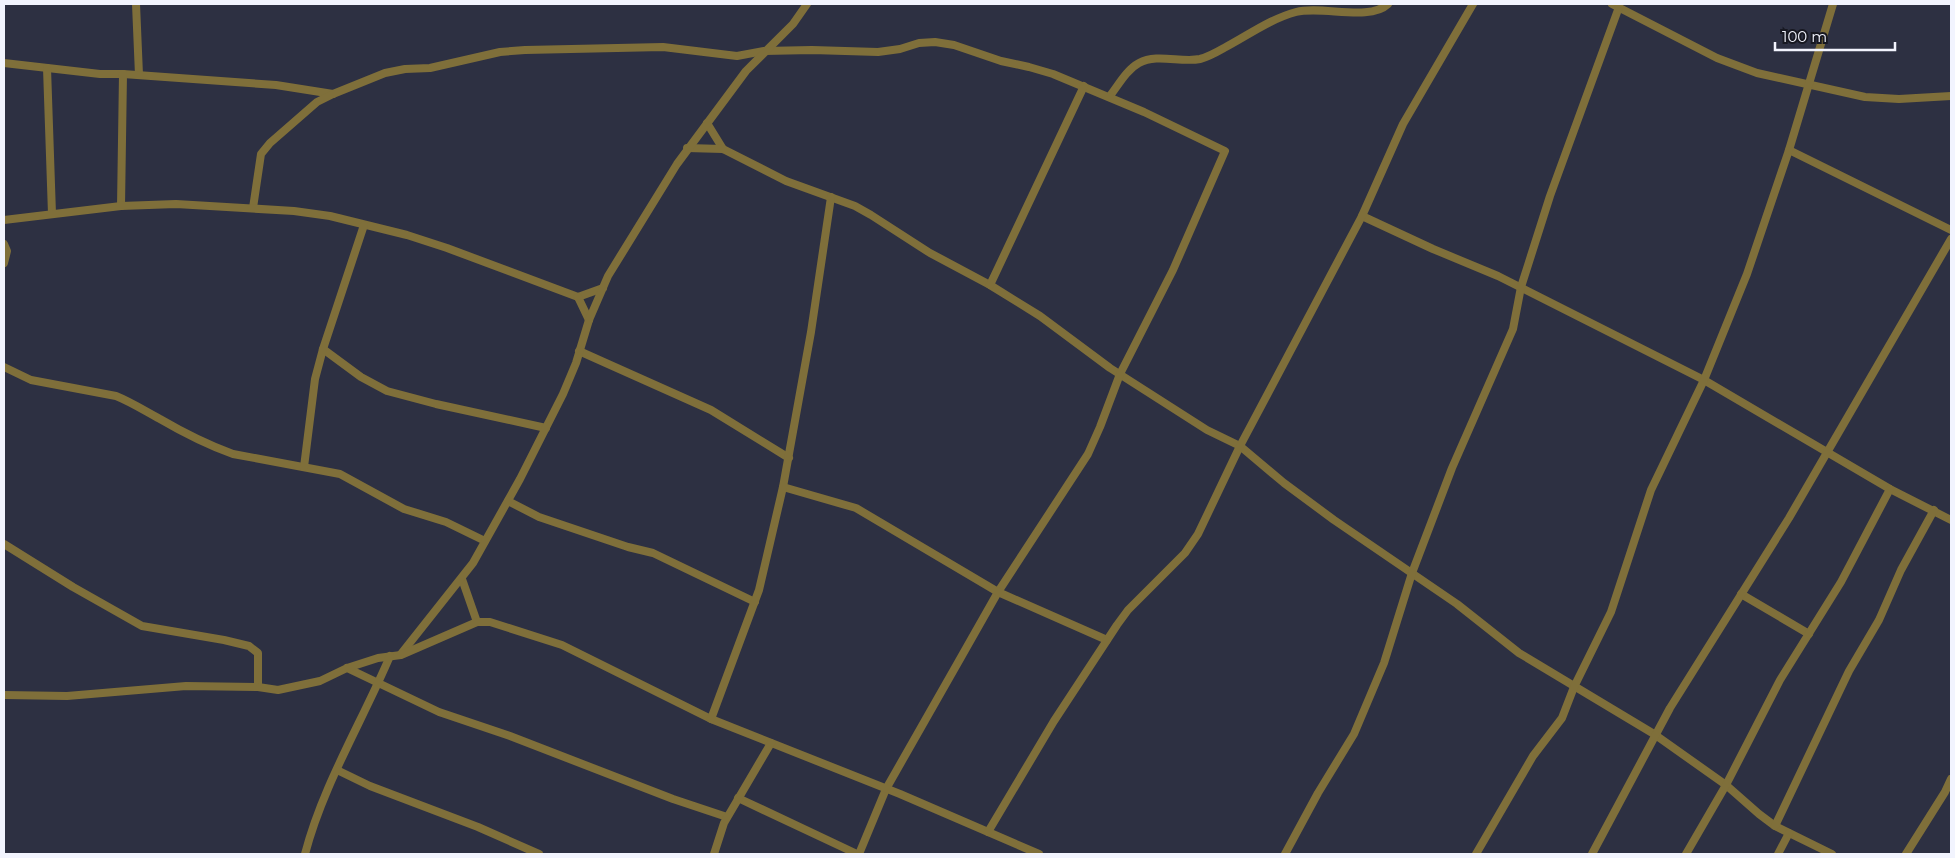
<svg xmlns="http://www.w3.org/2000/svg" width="1955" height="858" viewBox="0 0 1955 858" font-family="Montserrat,sans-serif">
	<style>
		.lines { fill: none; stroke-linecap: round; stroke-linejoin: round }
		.minor { stroke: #7f6f3a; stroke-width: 8 }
	</style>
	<rect width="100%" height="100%" fill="#2d3042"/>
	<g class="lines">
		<g class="minor">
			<path d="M136,4L139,75"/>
			<path d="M1612,4L1717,58L1757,73L1865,97L1899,99L1951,96"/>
			<path d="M4,63L100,74H123L276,85L333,94"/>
			<path d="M47,68L52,214"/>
			<path d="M1109,97C1118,86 1126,70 1139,63C1157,53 1181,63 1200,59C1208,57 1217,52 1224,48C1247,36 1270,19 1296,12C1322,5 1369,22 1388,4"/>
			<path d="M707,123L723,149"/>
			<path d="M687,148L723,149L786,181L855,206L871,215L930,253L990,285L1040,316L1110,368L1207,430L1240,446L1284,483L1334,520L1457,604L1519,653L1654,734L1726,785L1759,814L1775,826L1832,854"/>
			<path d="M1789,150L1951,230"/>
			<path d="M121,206L123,74"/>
			<path d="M253,208L261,154L270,143L317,102L333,94L385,73L405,69L430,68L500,52L525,50L663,47L737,56L764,51L812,50L878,52L900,49L919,43L935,42L954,45L1001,61L1029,67L1053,74L1144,112L1225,151L1173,270L1120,374L1100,427L1088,454L998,592L960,659L886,789L859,854"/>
			<path d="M1362,216L1433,249L1498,276L1704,380L1890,489L1951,520"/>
			<path d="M4,220L121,206L176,204L294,211L330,216L407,235L447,248L578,297L603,288"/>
			<path d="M4,244L7,251L4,263"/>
			<path d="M990,285L1084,86"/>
			<path d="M578,297L589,320"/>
			<path d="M323,349L361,377L387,391L436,404L546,428"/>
			<path d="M579,351L711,410L789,458"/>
			<path d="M4,367L31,380L116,396C131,402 145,411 160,419C184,433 208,445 233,454L340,474L404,509L446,522L485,541"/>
			<path d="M304,467L315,379L323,349L364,225"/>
			<path d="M783,487L856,508L998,592L1107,640"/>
			<path d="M508,501L539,517L628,547L653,553L755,602"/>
			<path d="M4,544L73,587L142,626L224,640L249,646L258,653V687"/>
			<path d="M462,579L477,622"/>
			<path d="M1741,594L1809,634"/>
			<path d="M401,654L473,563L520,479L563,394L576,363L589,320L608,276L677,164L746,71L793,24L807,4"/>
			<path d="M347,668L439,712L510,736L673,799L727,817"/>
			<path d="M4,695L67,696L186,686L258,687L278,690L320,681L347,668L378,658L401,655L477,622H490L562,645L711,719L900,794L1039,854"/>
			<path d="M711,719L759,590L783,487L811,332L831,197"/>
			<path d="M337,770L370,786L478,827L539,854"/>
			<path d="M738,798L857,854"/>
			<path d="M1775,826L1849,671L1879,620L1901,570L1934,510"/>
			<path d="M988,832L1054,721L1117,625L1128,610L1185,553L1198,534L1240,446L1362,216L1403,124L1473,4"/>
			<path d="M305,854C323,785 362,722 390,656"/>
			<path d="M714,854L724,823L771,743"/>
			<path d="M1285,854L1318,793L1354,734L1384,663L1412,573L1452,468L1513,329L1521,287L1550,196L1619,7"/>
			<path d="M1476,854L1533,756L1562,718L1574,687L1611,612L1651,490L1704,380L1747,274L1789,150L1833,4"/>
			<path d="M1592,854L1670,708L1789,518L1951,239"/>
			<path d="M1686,854L1726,785L1780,680L1841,582L1890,489"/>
			<path d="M1778,854L1789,833"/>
			<path d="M1906,854L1945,792L1951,779"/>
		</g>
	</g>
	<rect width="1955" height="858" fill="none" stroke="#f2f4fe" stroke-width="10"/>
	<path d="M1775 42v8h120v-8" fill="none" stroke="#f2f4fe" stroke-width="2.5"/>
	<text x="1782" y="42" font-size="15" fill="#f2f4fe" stroke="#171821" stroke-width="4" paint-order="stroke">100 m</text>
</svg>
